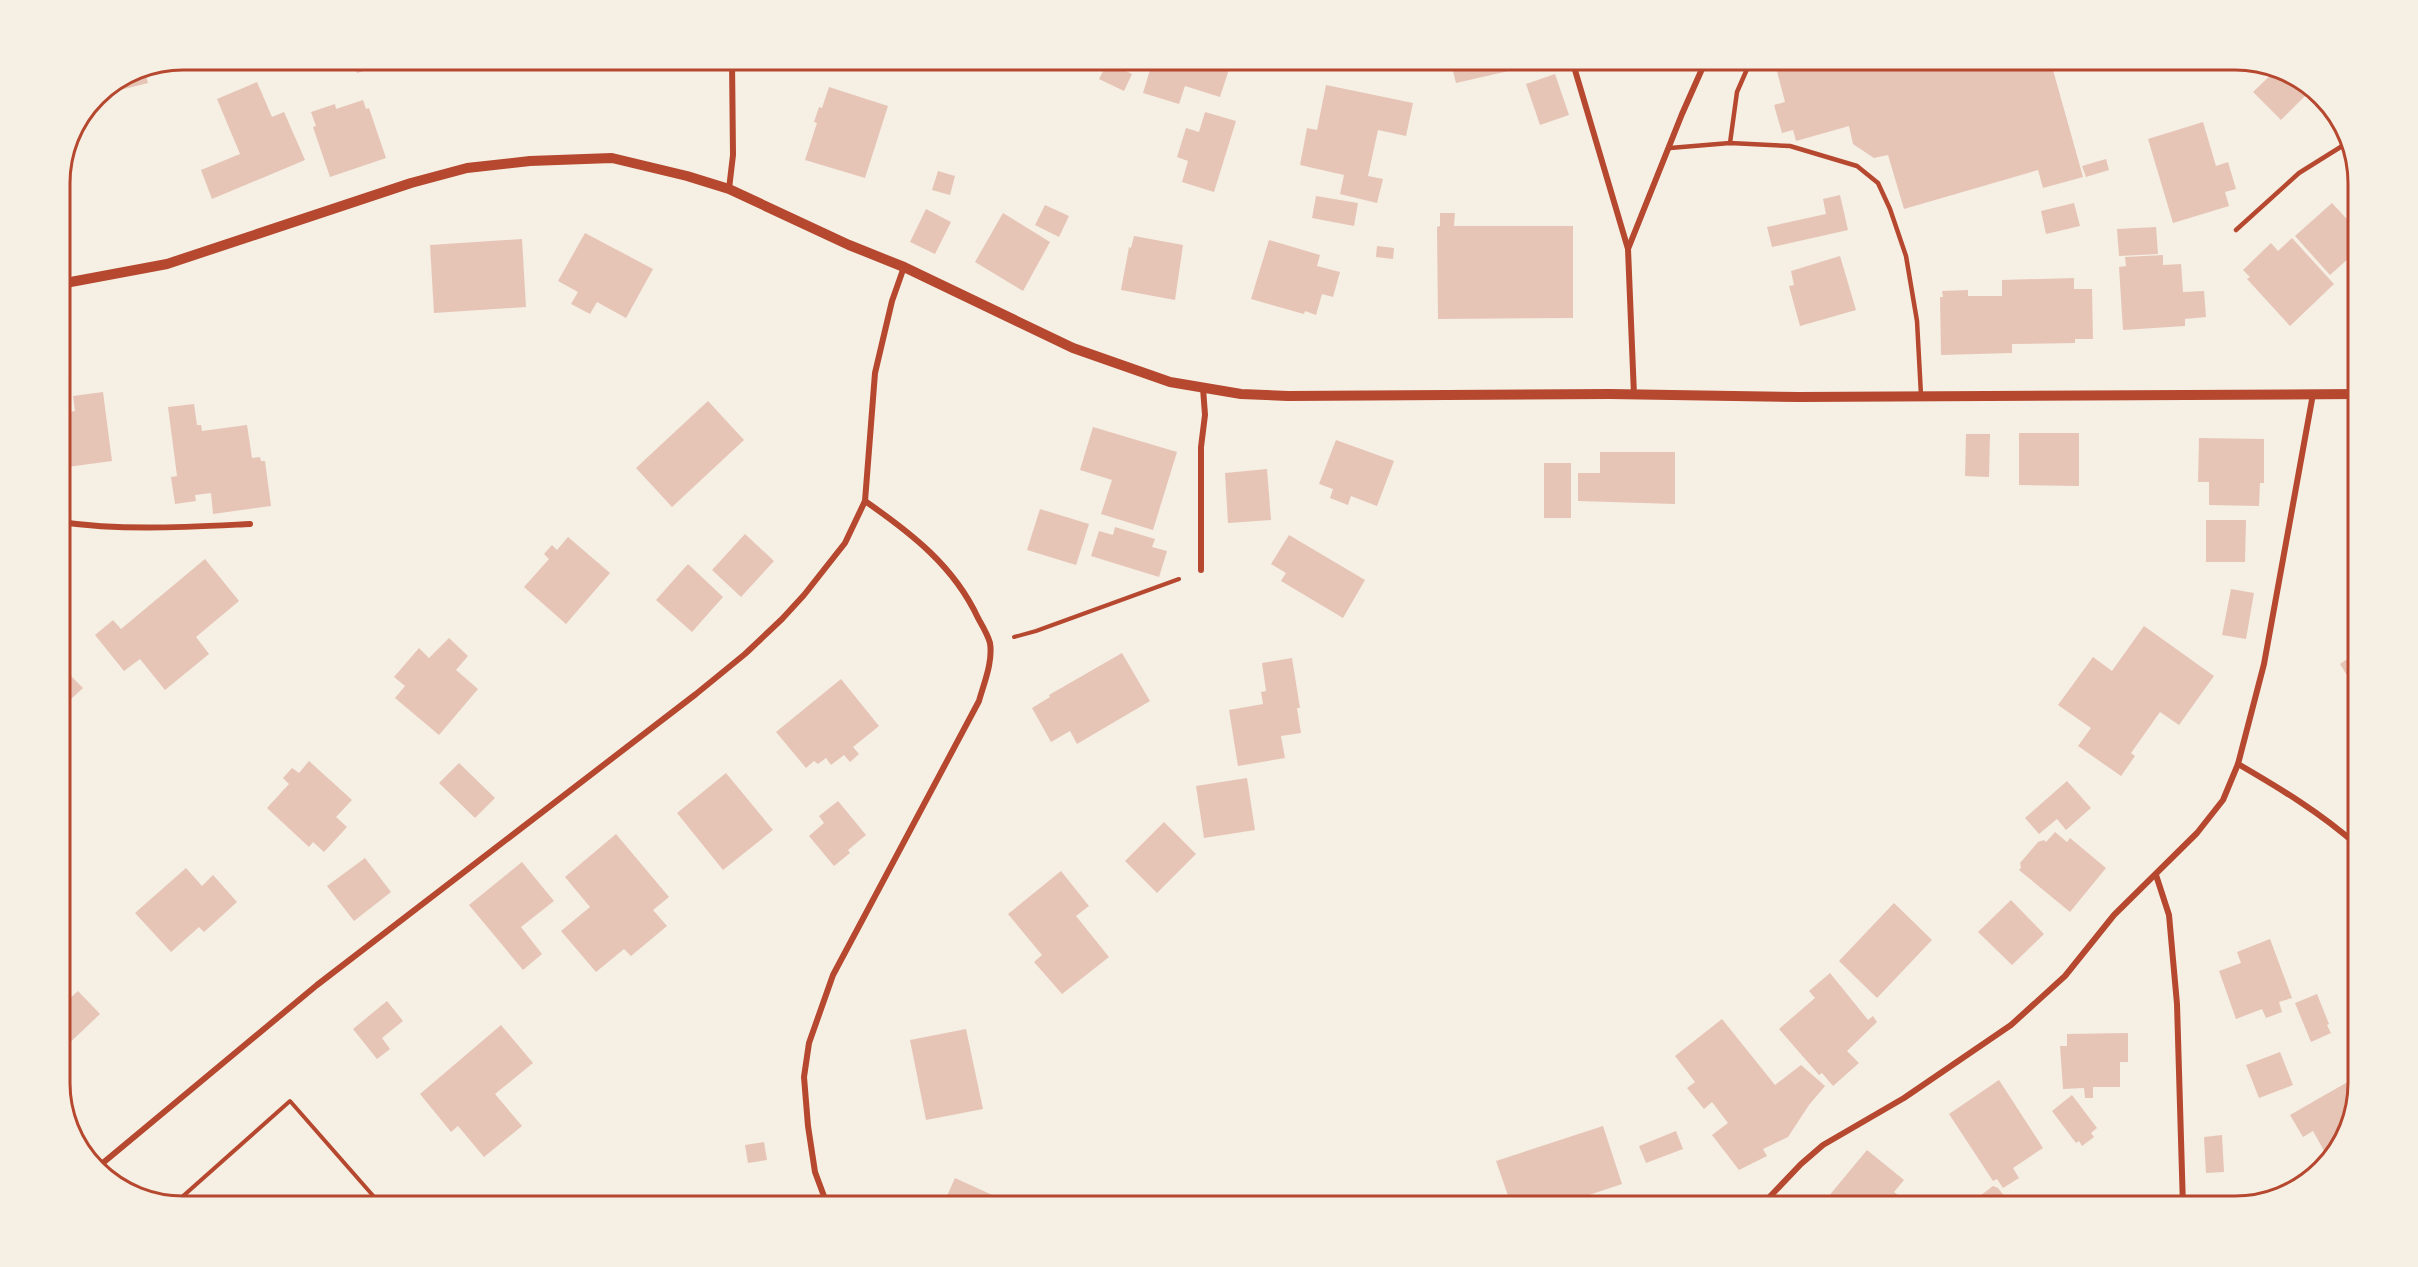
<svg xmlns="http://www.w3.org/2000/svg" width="2418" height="1267" viewBox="0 0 2418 1267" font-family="'Fira Sans Condensed',sans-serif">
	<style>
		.building { fill: #e6c5b7 }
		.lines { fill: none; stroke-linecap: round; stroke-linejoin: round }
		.path { stroke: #b5482f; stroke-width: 4 }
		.service { stroke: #b5482f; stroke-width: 4.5 }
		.minor { stroke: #b5482f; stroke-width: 6 }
		.tertiary { stroke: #b5482f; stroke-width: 10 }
		.rim { fill: none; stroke: #b5482f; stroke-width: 3 }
	</style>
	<rect width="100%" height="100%" fill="#f6efe4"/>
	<g class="building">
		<path d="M353,60H399V61L357,73Z"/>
		<path d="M601,60H638V61L602,68Z"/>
		<path d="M1153,60H1232L1220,97L1185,86L1179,104L1143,93Z"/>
		<path d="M1450,60H1511L1513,70L1456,83Z"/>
		<path d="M1774,60H2088L2053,70L2083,177L2043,188L2038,170L1904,209L1888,155L1874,158L1853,144L1849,126L1796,141L1793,130L1782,133L1774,105L1785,102Z"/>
		<path d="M1108,62L1132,74L1124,91L1099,79Z"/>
		<path d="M144,68L148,83L96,96L136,69Z"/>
		<path d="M2276,70L2290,73L2310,91L2281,120L2253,92Z"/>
		<path d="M1555,74L1569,115L1540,125L1526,84Z"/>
		<path d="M257,82L272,117L284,112L305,160L212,199L201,170L240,154L217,99Z"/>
		<path d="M1326,85L1413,103L1406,136L1378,130L1368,176L1383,179L1377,203L1340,194L1344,175L1300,165L1307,128L1317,130Z"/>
		<path d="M829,87L888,106L865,178L805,160L817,123L814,122L819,107L822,108Z"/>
		<path d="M363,100L366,109L369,108L386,158L330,177L313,127L316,126L311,112L335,104L336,109Z"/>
		<path d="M1205,112L1236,121L1214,192L1182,182L1188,161L1177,157L1186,128L1199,132Z"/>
		<path d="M2203,122L2216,166L2228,162L2236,189L2225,192L2229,206L2173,223L2148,139Z"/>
		<path d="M2106,159L2109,170L2086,177L2082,166Z"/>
		<path d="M938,171L955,176L950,195L932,190Z"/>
		<path d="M1840,195L1848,230L1772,247L1767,227L1826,214L1823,199Z"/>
		<path d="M1316,196L1358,203L1354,226L1312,218Z"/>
		<path d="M2074,203L2080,226L2046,234L2041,211Z"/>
		<path d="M2332,203L2358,231V250L2330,275L2295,236Z"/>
		<path d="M1045,205L1069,216L1059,237L1035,225Z"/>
		<path d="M926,209L951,222L935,254L910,242Z"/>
		<path d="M1003,213L1050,242L1023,291L975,262Z"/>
		<path d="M1440,213H1455L1454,226H1573V318L1438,319L1437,227L1440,226Z"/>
		<path d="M2156,227L2158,254L2119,256L2117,229Z"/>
		<path d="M585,233L653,269L626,318L597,302L590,314L571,304L578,292L558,281Z"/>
		<path d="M1134,236L1183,245L1175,300L1121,290L1129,247L1131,248Z"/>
		<path d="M2292,238L2334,284L2290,326L2247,279L2250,277L2243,270L2271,243L2278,251Z"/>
		<path d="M522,239L526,307L434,313L430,245Z"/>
		<path d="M1269,240L1320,255L1317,266L1340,272L1333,297L1322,294L1316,315L1305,311L1304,314L1251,299Z"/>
		<path d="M1377,246L1394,248L1393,259L1376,257Z"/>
		<path d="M2163,255V265L2181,264L2183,292L2204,291L2206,317L2185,319V326L2123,330L2119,267L2126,266L2125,257Z"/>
		<path d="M1840,256L1856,310L1800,326L1789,286L1794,285L1791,271Z"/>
		<path d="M2074,278V289H2092L2093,339H2075V343L2012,344V353L1941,355L1940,297H1943L1942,291L1968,290V296H2002V280Z"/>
		<path d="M103,392L112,461L60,468V413L75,411L73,396Z"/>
		<path d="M708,401L744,440L672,507L636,468Z"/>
		<path d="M194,404L197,425H201L202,431L247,425L252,458L260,457L261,461H265L271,506L213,514L211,493L195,495L196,501L175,504L171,477L177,476L168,407Z"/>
		<path d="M1093,427L1177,452L1153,530L1101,514L1112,480L1080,470Z"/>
		<path d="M2019,433H2079V486L2019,485Z"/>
		<path d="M1966,434H1990L1989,477L1965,476Z"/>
		<path d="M2199,438L2264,439V483H2260L2259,506L2209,505V482H2198Z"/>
		<path d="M1336,440L1394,461L1377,506L1351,496L1348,505L1330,498L1333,489L1319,484Z"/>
		<path d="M1600,452H1675V504L1578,501V473H1600Z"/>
		<rect x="1544" y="463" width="27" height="55"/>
		<path d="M1267,469L1271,520L1228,523L1225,473Z"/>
		<path d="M1040,509L1089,524L1076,565L1027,550Z"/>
		<path d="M2206,520H2246L2245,562H2206Z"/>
		<path d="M1115,527L1155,539L1152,547L1167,551L1159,577L1091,556L1099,531L1113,535Z"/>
		<path d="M745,534L774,561L741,597L712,570Z"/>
		<path d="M1289,535L1365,580L1343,618L1281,581L1286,573L1271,564Z"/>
		<path d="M568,537L610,573L566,624L524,587L549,559L544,554L552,545L557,550Z"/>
		<path d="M2353,539H2358V573L2350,572Z"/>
		<path d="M205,559L239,601L196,637L209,654L165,690L140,659L124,671L95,635L113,620L121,629Z"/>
		<path d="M688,564L723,597L692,632L656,600Z"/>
		<path d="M2231,589L2254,593L2246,639L2222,635Z"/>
		<path d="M2144,626L2214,676L2179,725L2160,712L2131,753L2135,756L2121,776L2078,746L2091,728L2058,705L2093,657L2112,671Z"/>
		<path d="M449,638L468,656L456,670L478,689L439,735L395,698L405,686L394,677L419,648L429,658Z"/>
		<path d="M1122,653L1150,701L1077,744L1070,731L1051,742L1032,708L1050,697L1049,695Z"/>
		<path d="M2353,655L2358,662V678L2351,682L2340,664Z"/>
		<path d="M1292,658L1300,708H1297L1301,733L1281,736L1285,758L1238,766L1229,710L1263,704L1261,692L1266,691L1262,663Z"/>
		<path d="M60,665L83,688L60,709Z"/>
		<path d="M841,679L879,726L853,747L859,754L850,762L844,755L831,765L826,758L818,764L814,761L806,768L776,732Z"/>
		<path d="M309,761L352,800L336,817L347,827L324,852L313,842L309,847L267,808L289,784L283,778L292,768L299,773Z"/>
		<path d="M459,763L495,798L475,818L439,783Z"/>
		<path d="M726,773L773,830L723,870L677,813Z"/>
		<path d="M1247,778L1255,830L1204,838L1196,786Z"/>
		<path d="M2067,781L2091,808L2066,830L2057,819L2039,834L2025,818Z"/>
		<path d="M838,801L866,835L848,850L850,853L834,866L809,836L824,823L819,816Z"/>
		<path d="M1164,822L1196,854L1157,893L1125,861Z"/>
		<path d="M2055,832L2067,842L2070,838L2106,868L2070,912L2019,870L2021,868L2020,863L2038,842L2044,840L2046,842Z"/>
		<path d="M616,834L669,897L653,910L667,926L631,956L624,949L596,972L561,931L590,907L565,877Z"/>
		<path d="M365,858L391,892L354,921L327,886Z"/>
		<path d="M522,862L554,901L521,927L542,954L523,970L469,905Z"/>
		<path d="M186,868L202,886L213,875L237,902L204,932L199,927L171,952L135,913Z"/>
		<path d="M1061,871L1089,906L1076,916L1109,957L1062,994L1034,962L1042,955L1008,914Z"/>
		<path d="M2011,900L2044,934L2012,965L1978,932Z"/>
		<path d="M1894,903L1932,940L1877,998L1839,961Z"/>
		<path d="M2270,939L2292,998L2279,1002L2282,1012L2266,1018L2262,1009L2236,1019L2219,971L2241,963L2237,952Z"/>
		<path d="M1830,973L1868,1020L1873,1016L1877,1022L1847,1051L1859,1063L1833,1086L1822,1073L1819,1075L1779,1029L1815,998L1809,991Z"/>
		<path d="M78,991L100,1014L60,1052V996L66,1002Z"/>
		<path d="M2317,994L2329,1024L2327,1025L2331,1033L2311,1042L2295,1003Z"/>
		<path d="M387,1001L403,1021L382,1038L390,1049L377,1059L353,1029Z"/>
		<path d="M1722,1019L1775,1085L1801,1065L1825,1086L1809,1105L1788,1137L1763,1149L1767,1156L1739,1170L1712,1135L1728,1123L1712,1102L1704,1109L1687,1088L1695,1082L1675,1056Z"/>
		<path d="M501,1025L533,1063L495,1094L522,1126L484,1157L458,1126L451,1132L420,1094Z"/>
		<path d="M966,1029L983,1109L926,1120L910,1040Z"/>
		<path d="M2128,1033V1062H2120V1087H2093V1098H2085L2084,1088L2063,1089L2060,1046H2067V1034Z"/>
		<path d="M2280,1052L2293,1085L2259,1098L2246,1065Z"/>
		<path d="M1999,1080L2043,1148L2013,1168L2019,1178L2003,1188L1997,1179L1993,1181L1949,1114Z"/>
		<path d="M2351,1080L2357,1090L2345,1139L2328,1158L2313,1131L2303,1137L2290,1115Z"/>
		<path d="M2072,1095L2097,1128L2091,1133L2094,1137L2082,1146L2079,1141L2076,1143L2052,1111Z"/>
		<path d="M1603,1126L1622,1184L1553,1207H1512L1496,1161Z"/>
		<path d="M1676,1131L1683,1149L1646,1163L1639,1146Z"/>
		<path d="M2222,1135L2224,1172L2206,1173L2204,1137Z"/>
		<path d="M764,1142L767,1160L748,1163L745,1145Z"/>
		<path d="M1867,1150L1904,1180L1894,1192L1905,1201L1901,1207H1827L1832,1201L1828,1197Z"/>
		<path d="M955,1178L1001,1199L998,1207H942Z"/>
		<path d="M1993,1186L1998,1188L2013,1207H1975L1972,1202Z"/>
		<path d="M2040,1196L2051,1207H2028Z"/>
	</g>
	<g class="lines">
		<g class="path">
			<path d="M1014,637L1036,631L1179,579"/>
			<path d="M173,1205L290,1101L383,1207"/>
		</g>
		<g class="service">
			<path d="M2147,60V66"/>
			<path d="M1730,143L1737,92L1751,60"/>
			<path d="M1670,148L1730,143L1790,146L1857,166L1878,183L1890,209L1906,256L1917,321L1921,395"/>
			<path d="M2236,230L2299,173L2347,143"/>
		</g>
		<g class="minor">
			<path d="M1572,60L1628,249"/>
			<path d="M729,189L733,155L732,60"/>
			<path d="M1634,395L1628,249L1682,114L1706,60"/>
			<path d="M60,522C123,531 187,527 250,524"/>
			<path d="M1201,570V447L1205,415L1203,388"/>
			<path d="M2238,764C2281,789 2321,813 2358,846"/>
			<path d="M2156,875L2169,915L2177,1004L2183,1207"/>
			<path d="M98,1167L317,985L696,694L745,654L782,619L804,595L845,543L865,501L875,373L892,301L904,267"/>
			<path d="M828,1207L815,1172L808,1126L804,1077L809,1043L833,975L979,701C984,683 993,662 990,643C988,635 982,625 978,618C954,566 911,533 865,501"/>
			<path d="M1760,1207L1801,1164L1823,1145L1904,1098L2011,1025L2065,976L2114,915L2197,833L2223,800L2238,764L2264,664L2313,394"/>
		</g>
		<path class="tertiary" d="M60,284L167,264L411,183L467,168L530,161L612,158L687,176L729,189L849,245L904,267L1073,348L1170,382L1241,394L1288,396L1610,394L1799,397L2358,394"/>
	</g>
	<path d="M0 0H2418V1267H0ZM183 70H2235A113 113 0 0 1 2348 183V1083A113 113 0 0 1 2235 1196H183A113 113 0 0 1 70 1083V183A113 113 0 0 1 183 70Z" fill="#f6efe4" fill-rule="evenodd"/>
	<path class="rim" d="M183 70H2235A113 113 0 0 1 2348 183V1083A113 113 0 0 1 2235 1196H183A113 113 0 0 1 70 1083V183A113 113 0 0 1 183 70Z"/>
</svg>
